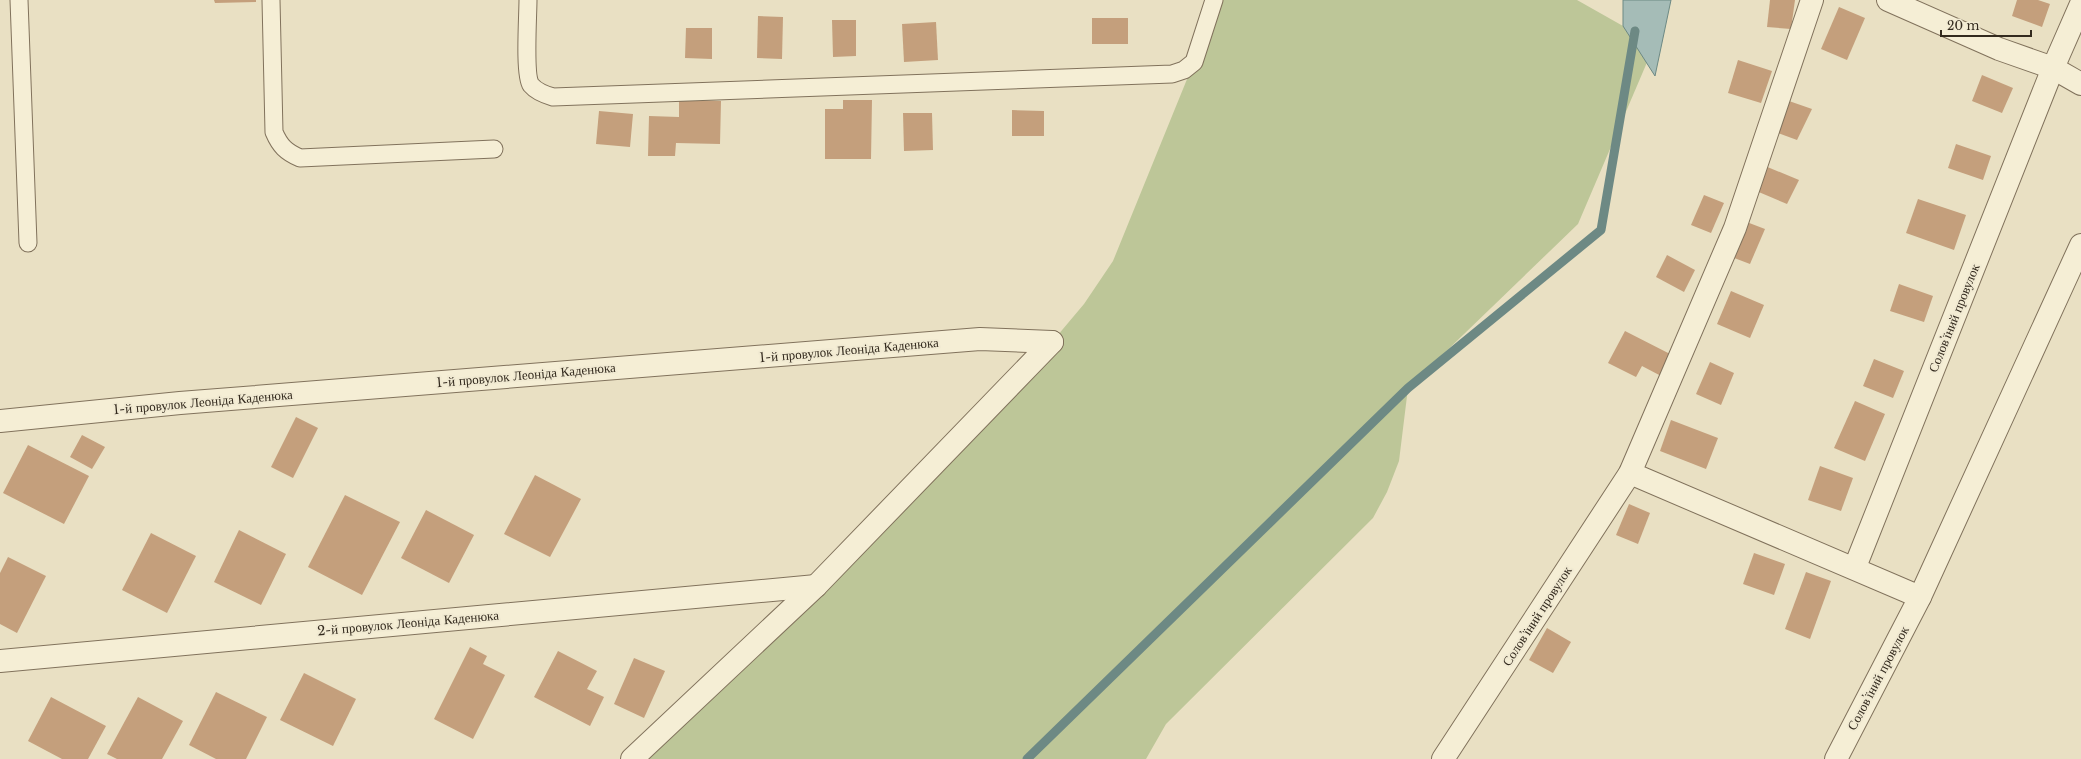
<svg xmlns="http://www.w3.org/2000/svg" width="2081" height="759" viewBox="0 0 2081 759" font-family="'Libre Baskerville',serif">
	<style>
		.green { fill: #bdc698 }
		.water { fill: #a5bcb7; stroke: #6d8984 }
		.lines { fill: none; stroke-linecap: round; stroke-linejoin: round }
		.stream { stroke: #6d8984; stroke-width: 9 }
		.building { fill: #c49f7c }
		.lane-casing { stroke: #81725c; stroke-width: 19 }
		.street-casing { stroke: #81725c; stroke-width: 24 }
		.lane { stroke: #f5eed5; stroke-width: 17 }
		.street { stroke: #f5eed5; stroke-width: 22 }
		.labels { text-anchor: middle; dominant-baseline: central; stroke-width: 4; stroke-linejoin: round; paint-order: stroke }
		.street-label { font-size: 13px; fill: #332a1e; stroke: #f1ead2 }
	</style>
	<rect width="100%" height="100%" fill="#e9e0c3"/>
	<path class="green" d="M1214,0H1577L1623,26L1651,53L1578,224L1408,388L1399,461L1387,492L1373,518L1166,724L1146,759H631L1052,342L1084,304L1113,261L1194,62Z"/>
	<path class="water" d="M1623,0H1671L1655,76L1623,26Z"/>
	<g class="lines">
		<path class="stream" d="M1027,759L1408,388L1601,230L1635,31"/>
	</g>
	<g class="building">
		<path d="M214,0H256V2L215,3Z"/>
		<path d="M1770,0H1795L1791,29L1767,27Z"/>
		<path d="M2017,0H2038L2050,4L2042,27L2012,16Z"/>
		<path d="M1839,7L1865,18L1847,60L1821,49Z"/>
		<path d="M758,16L783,17L782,59L757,58Z"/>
		<rect x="1092" y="18" width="36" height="26"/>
		<path d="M832,20H856V56L833,57Z"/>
		<path d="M936,22L938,60L904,62L902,24Z"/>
		<path d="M686,28H712V59L685,58Z"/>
		<path d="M1738,60L1772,71L1761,103L1728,93Z"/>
		<path d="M1982,75L2013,88L2002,113L1972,101Z"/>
		<path d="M679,100L721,101L720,144L676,143L675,156H648L649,116L679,117Z"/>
		<path d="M843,100H872L871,159H825V109H843Z"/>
		<path d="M1789,101L1812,109L1797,140L1775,132Z"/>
		<path d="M1012,110L1044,111V136H1012Z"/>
		<path d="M599,111L633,114L630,147L596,144Z"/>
		<path d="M903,113H932L933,150L904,151Z"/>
		<path d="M1956,144L1991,156L1983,180L1948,168Z"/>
		<path d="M1765,166L1799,180L1787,204L1754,190Z"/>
		<path d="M1704,195L1724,203L1711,233L1691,225Z"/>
		<path d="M1918,199L1966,215L1954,250L1906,233Z"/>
		<path d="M1744,221L1765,229L1750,264L1729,256Z"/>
		<path d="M1667,255L1695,270L1684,292L1656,277Z"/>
		<path d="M1899,284L1933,296L1924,322L1890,311Z"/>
		<path d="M1731,291L1764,305L1750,338L1717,324Z"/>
		<path d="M1625,331L1674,356L1663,377L1642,366L1636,377L1608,363Z"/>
		<path d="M1874,359L1904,371L1893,398L1863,386Z"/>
		<path d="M1710,362L1734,373L1721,405L1696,394Z"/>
		<path d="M1855,401L1885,414L1865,461L1834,448Z"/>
		<path d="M296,417L318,428L293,478L271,467Z"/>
		<path d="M1671,420L1718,438L1706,469L1660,451Z"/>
		<path d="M82,435L105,447L92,469L70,457Z"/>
		<path d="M28,445L89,476L64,524L3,493Z"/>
		<path d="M1820,466L1853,478L1841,511L1808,500Z"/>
		<path d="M535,475L581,499L550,557L504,534Z"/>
		<path d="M345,495L400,522L362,595L308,567Z"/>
		<path d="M1629,504L1650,513L1638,544L1616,535Z"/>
		<path d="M426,510L474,535L449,583L401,558Z"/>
		<path d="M239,530L286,554L261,605L214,582Z"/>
		<path d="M151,533L196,556L167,613L122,590Z"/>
		<path d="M1754,553L1785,564L1774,595L1743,584Z"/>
		<path d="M8,557L46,576L17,633L0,624V573Z"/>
		<path d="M1806,572L1831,581L1810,639L1785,629Z"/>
		<path d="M1547,628L1571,642L1553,673L1529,660Z"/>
		<path d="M470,647L487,656L483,664L505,675L473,739L434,719Z"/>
		<path d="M558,651L597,671L587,689L604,697L590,726L534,697Z"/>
		<path d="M634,658L665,671L644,718L614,704Z"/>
		<path d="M304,673L356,699L333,746L280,720Z"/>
		<path d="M216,692L267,717L246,759H216L189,745Z"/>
		<path d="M51,697L106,726L88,759H62L28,741Z"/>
		<path d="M138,697L183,721L162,759H117L107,754Z"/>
	</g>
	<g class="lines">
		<g class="lane-casing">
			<g id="lane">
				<path d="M19,0L28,243"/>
				<path d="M271,0L274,132C280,146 286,152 300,158L494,149"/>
				<path d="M528,0C528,15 524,75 531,85C536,91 546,95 553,97L1172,74L1184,70L1194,62L1214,0"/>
			</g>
		</g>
		<g class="street-casing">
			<g id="street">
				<path d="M1888,0L1999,49L2053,68L2081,84"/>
				<path d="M0,421L180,403L980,339L1052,342"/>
				<path d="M1630,473L1920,597"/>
				<path d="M1855,567L2053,68L2081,4"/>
				<path d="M0,661L816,586"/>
				<path d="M632,759L816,586L1052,342"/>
				<path d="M1443,759L1630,473L1735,228L1812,0"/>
				<path d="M1836,759L1920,597L2081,245"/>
			</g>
		</g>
		<use href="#lane" class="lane"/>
		<use href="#street" class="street"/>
	</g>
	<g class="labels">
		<g class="street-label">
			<text transform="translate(1954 318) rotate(-68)">Соловʼїний провулок</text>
			<text transform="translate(849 350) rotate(-5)">1-й провулок Леоніда Каденюка</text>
			<text transform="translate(526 375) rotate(-5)">1-й провулок Леоніда Каденюка</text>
			<text transform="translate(203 402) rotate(-5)">1-й провулок Леоніда Каденюка</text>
			<text transform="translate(1537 616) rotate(-57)">Соловʼїний провулок</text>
			<text transform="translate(408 623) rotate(-5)">2-й провулок Леоніда Каденюка</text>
			<text transform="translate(1878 678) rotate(-62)">Соловʼїний провулок</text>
		</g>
	</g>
	<path d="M1941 30v6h90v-6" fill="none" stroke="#332a1e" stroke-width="2"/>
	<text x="1947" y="30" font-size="12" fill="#332a1e" stroke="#f1ead2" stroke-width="3" paint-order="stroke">20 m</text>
</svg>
